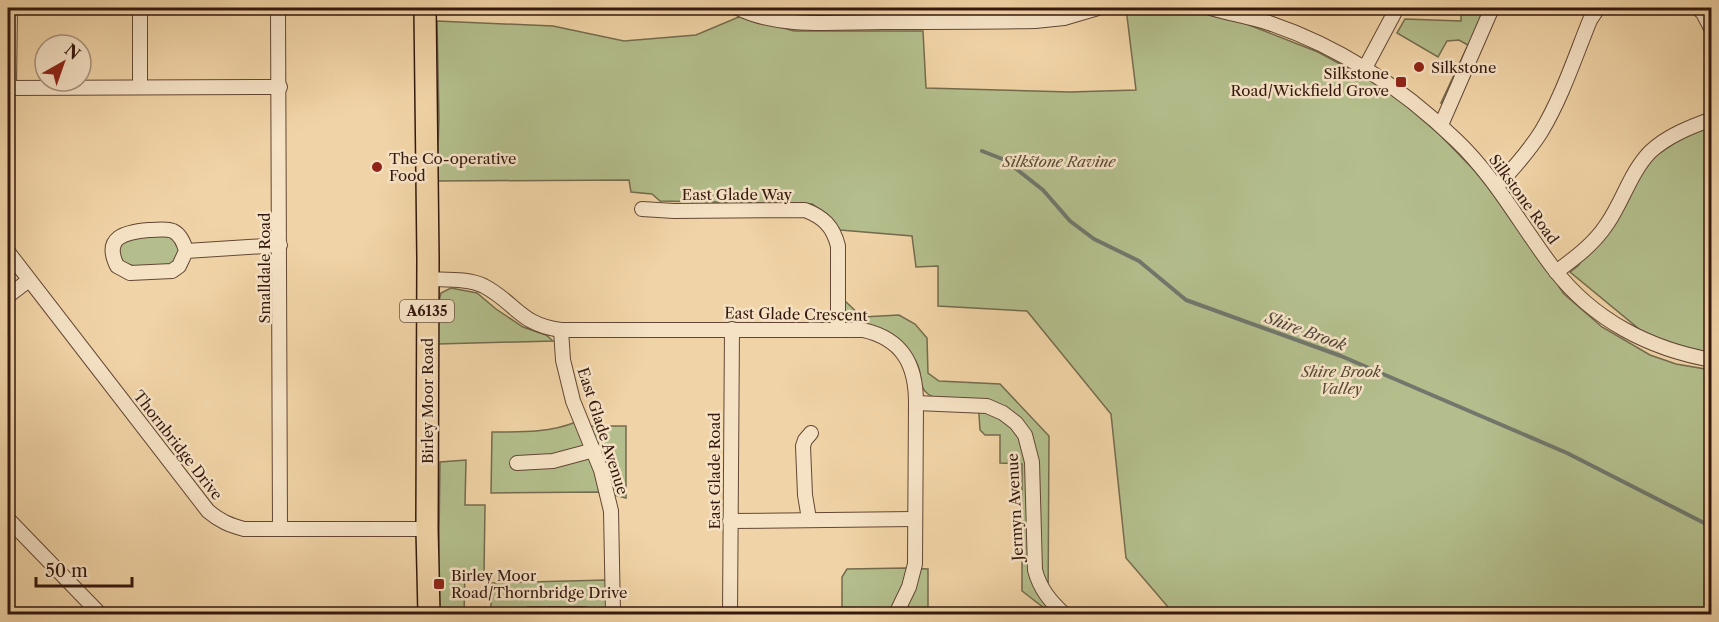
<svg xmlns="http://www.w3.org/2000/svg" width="1719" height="622" viewBox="0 0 1719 622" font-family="'Libre Caslon Text',serif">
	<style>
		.green { fill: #b3be8c; stroke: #746b4d; stroke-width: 1.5 }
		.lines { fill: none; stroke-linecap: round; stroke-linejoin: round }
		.stream { stroke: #71776c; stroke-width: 4 }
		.minor-casing { stroke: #634734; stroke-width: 16 }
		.primary-casing { stroke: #34180e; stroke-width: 24 }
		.minor { stroke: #f5e2c5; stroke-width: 14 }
		.primary { stroke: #f0d3a6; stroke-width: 21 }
		.poi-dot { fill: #8f2418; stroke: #f5e2c5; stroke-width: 2 }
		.labels { text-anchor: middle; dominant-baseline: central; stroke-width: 5; stroke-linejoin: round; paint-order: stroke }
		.shield { fill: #f5e2c5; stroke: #6e5545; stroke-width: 1.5 }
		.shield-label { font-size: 14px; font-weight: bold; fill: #34180e }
		.poi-label { font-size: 15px; fill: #34180e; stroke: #f5e2c5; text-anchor: start }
		.park-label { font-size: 15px; font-style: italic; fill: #5a4a34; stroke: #f5e2c5 }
		.street-label { font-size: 15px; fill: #34180e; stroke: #f5e2c5 }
		.water-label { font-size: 16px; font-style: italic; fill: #53483d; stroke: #f5e2c5 }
	</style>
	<rect width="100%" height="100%" fill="#f0d3a6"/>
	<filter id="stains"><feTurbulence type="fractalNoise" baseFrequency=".00333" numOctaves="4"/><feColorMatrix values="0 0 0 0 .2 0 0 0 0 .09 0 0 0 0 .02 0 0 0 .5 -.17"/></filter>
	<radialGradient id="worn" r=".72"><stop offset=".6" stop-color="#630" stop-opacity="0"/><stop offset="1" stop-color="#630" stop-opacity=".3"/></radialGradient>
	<g class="green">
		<path d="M1126,8H1190L1208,15L1244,23L1318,52L1366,78L1403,103L1440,135L1473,169L1498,199L1564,294L1602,327L1650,355L1676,364L1711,370V614H1174L1126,558L1111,414L1027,311L938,306V266L916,267L912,236L840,230L827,214L812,204L660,201L652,194L631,192L629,180L437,181L439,118L437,21L553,26L624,41L696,35L741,16L794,31H923L926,88L1070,92L1136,90Z"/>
		<path d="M1461,8H1478L1483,24L1445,102L1441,103L1468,45L1459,40L1447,41L1438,57L1397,33L1405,19L1461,21Z"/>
		<path d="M1711,127V353L1698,352L1644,333L1570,272L1578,266L1653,157L1687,135Z"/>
		<path d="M168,235L176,240L181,248L179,258L172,264L137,267L125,263L119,256V243L126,237Z"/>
		<path d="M451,288L477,293L496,309L523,327L546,335L553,341L438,344L436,312L441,293Z"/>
		<path d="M845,301L862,317L899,315L915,324L927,338L928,373L939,381L1000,384L1049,436L1048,611L1022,591V464L1000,463V435H985L980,430L978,399C963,399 940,403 928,394C919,388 922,377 919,369C915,355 905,345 894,336C880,325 852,325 847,319C842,314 844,307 845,301Z"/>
		<path d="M576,422L588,426H626V498L602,492L491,493L492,432C521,432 549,433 576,422Z"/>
		<path d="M466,460L465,505H485L484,575L465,574L464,614H438L440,462Z"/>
		<path d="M906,568L928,569V614H842V577L847,569Z"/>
		<path d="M607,580L606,614H491V583Z"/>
	</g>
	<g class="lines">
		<path class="stream" d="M982,151L1005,160L1043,190L1070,221L1094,239L1139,261L1186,300L1341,356L1567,453L1712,527"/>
		<g class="minor-casing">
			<g id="minor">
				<path d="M140,8V86"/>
				<path d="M278,8L280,529"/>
				<path d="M738,8C780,29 836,22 883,22C933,22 984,22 1035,21L1064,18L1098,8"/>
				<path d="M1212,8C1231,14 1250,17 1269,23C1340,47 1402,88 1456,140C1496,178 1521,226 1554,269C1593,320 1650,349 1712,360"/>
				<path d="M1698,8L1703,13L1712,30"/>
				<path d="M1365,68L1397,8"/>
				<path d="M8,88L280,87"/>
				<path d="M9,88L10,8"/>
				<path d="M1441,125L1492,8"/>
				<path d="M1497,186C1513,169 1529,151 1541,132C1562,97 1575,57 1590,20L1598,8"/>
				<path d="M642,209L674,211L805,210C823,217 833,226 838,246V330"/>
				<path d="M186,251L179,266L172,271L130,273L117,266C103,237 125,232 149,230C157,230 166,228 173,231C181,235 184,243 186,251L280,245"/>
				<path d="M8,252L208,511C220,521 229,525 244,529H427"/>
				<path d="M1556,272C1575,258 1594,244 1607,224C1623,201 1630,173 1650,152C1667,136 1690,127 1712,119"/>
				<path d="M427,279C445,280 468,278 484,286C516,303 520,325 561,330H863C903,339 916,365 916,403L915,564L909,587L896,614"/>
				<path d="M8,296L29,280"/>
				<path d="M561,330L563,360L573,401L601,470L611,511L613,614"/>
				<path d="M916,403L987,406L1003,413L1016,423L1025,435L1032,462L1035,570C1040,589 1050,601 1064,614"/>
				<path d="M517,463L553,461L594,450"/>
				<path d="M8,519L100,614"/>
				<path d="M809,519L805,495L803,446L805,440L811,433"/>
				<path d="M730,521L915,519"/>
				<path d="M530,614H583"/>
				<path d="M730,614L732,329"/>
			</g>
		</g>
		<g class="primary-casing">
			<path id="primary" d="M425,8L428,258L427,529L429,614"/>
		</g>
		<use href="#minor" class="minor"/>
		<use href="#primary" class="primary"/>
	</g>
	<g class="poi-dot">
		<circle cx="1419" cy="67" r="6"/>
		<rect x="1395" y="76" width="12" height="12" rx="3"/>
		<circle cx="377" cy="167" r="6"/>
		<rect x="433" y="578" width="12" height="12" rx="3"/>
	</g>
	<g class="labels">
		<rect class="shield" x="400" y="300" width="54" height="22" rx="4.5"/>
		<g class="shield-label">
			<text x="427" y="311">A6135</text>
		</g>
		<g class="poi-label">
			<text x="1431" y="67">Silkstone</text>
			<text x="1389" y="73" text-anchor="end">Silkstone<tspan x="1389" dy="17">Road/Wickfield Grove</tspan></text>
			<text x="389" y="158">The Co-operative<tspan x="389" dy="17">Food</tspan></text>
			<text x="451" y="575">Birley Moor<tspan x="451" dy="17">Road/Thornbridge Drive</tspan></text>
		</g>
		<g class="park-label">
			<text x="1059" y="161">Silkstone Ravine</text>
			<text x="1341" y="371">Shire Brook<tspan x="1341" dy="17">Valley</tspan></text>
		</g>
		<g class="street-label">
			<text x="737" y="194">East Glade Way</text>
			<text transform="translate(1524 199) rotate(54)">Silkstone Road</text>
			<text transform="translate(264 268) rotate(-90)">Smalldale Road</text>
			<text transform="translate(796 314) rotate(1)">East Glade Crescent</text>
			<text transform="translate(427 401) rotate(-90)">Birley Moor Road</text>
			<text transform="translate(603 431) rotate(72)">East Glade Avenue</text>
			<text transform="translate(178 445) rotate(52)">Thornbridge Drive</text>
			<text transform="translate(714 471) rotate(-90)">East Glade Road</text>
			<text transform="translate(1015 507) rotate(-93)">Jermyn Avenue</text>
		</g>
		<g class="water-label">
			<text transform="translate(1306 331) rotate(20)">Shire Brook</text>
		</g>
	</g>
	<rect width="1719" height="622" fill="none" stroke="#f0d3a6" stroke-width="30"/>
	<rect x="9" y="9" width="1701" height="604" fill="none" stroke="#34180e" stroke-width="3"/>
	<rect x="15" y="15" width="1689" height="592" fill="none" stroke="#34180e" stroke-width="1.5"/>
	<g transform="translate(63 63) rotate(40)"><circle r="28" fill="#f5e2c5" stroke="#a8917c" stroke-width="1.5"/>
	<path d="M0-4.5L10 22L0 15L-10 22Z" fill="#8f2418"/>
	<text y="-9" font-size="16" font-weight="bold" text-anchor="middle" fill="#34180e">N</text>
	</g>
	<path d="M36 577v9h96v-9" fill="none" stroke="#34180e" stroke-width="3"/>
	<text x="45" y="577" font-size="18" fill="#34180e" stroke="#f5e2c5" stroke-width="4.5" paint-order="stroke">50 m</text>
	<rect width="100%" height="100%" filter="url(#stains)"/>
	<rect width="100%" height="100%" fill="url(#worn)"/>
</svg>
